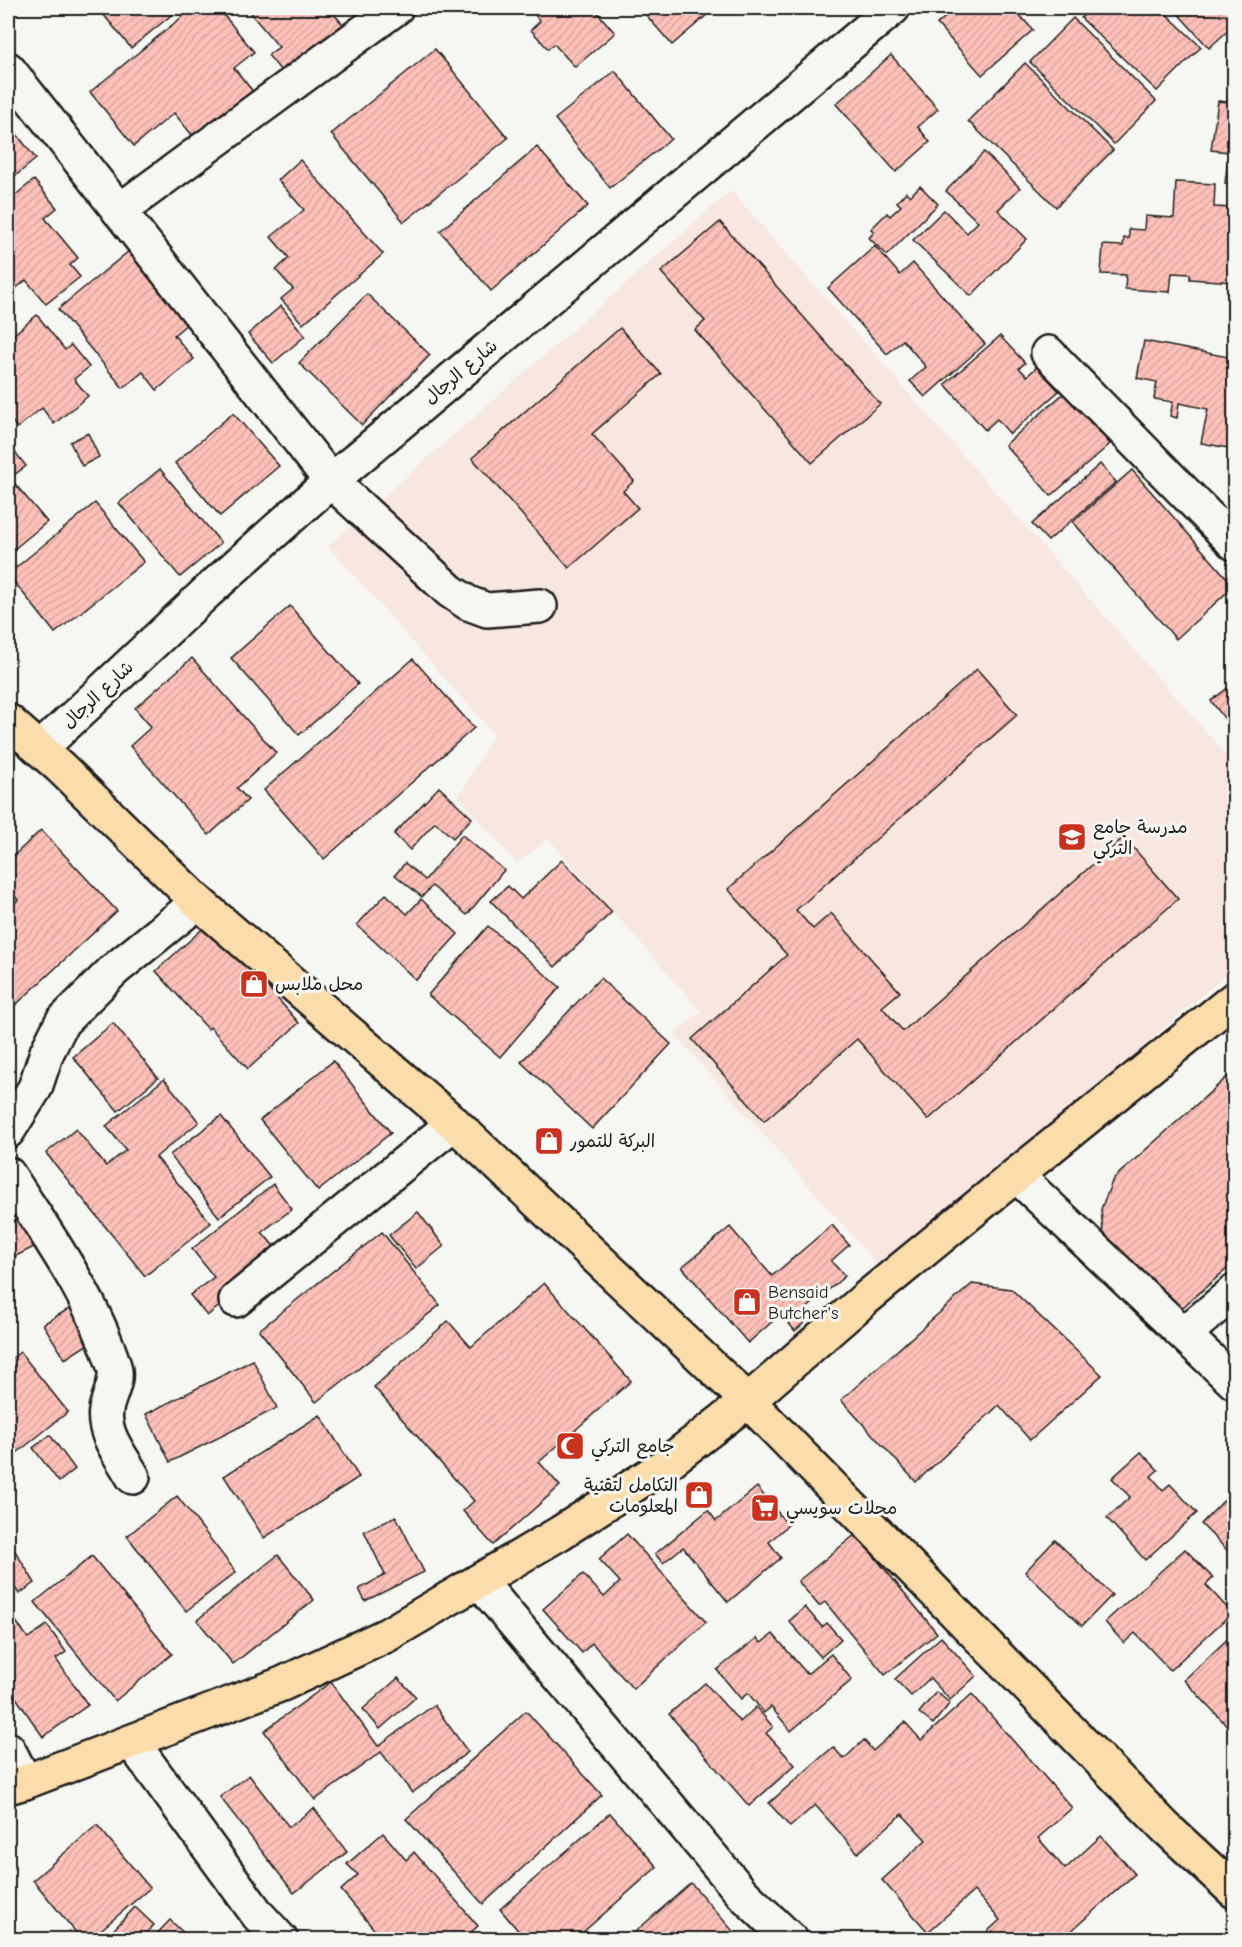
<svg xmlns="http://www.w3.org/2000/svg" width="1242" height="1947" viewBox="0 0 1242 1947" font-family="'Comic Neue','Playpen Sans Arabic',sans-serif">
	<style>
		.built { fill: #f8e6e1 }
		.building { fill: url(#building-hatch); stroke: #1c1c1c; stroke-width: 1.5 }
		.lines { fill: none; stroke-linecap: round; stroke-linejoin: round }
		.minor-casing { stroke: #1c1c1c; stroke-width: 38 }
		.major-casing { stroke: #1c1c1c; stroke-width: 38 }
		.minor { stroke: #f6f6f2; stroke-width: 33 }
		.major { stroke: #fbddab; stroke-width: 33 }
		.labels { text-anchor: middle; dominant-baseline: central; stroke-width: 6; stroke-linejoin: round; paint-order: stroke }
		.street-label { font-size: 18px; fill: #1c1c1c; stroke: #f6f6f2 }
		.poi-label { font-size: 18px; fill: #1c1c1c; stroke: #f6f6f2; text-anchor: start }
	</style>
	<defs>
		<pattern id="building-hatch" width="6" height="6" patternUnits="userSpaceOnUse" patternTransform="scale(1.5)"><rect width="6" height="6" fill="#fdc1b9"/><path d="M-1 1l2-2M0 6l6-6M5 7l2-2" fill="none" stroke="#d8a59e"/></pattern>
	</defs>
	<rect width="100%" height="100%" fill="#f6f6f2"/>
	<filter id="ink" filterUnits="userSpaceOnUse"><feTurbulence type="fractalNoise" baseFrequency=".0167" numOctaves="2"/><feDisplacementMap in="SourceGraphic" scale="12" xChannelSelector="R" yChannelSelector="G"/><feConvolveMatrix kernelMatrix="1 2 1 2 8 2 1 2 1" color-interpolation-filters="sRGB"/></filter>
	<g filter="url(#ink)">
		<path class="built" d="M731,191L1234,764V967L886,1274L675,1034L701,1011L548,838L517,864L459,797L494,734L328,546Z"/>
		<g class="building">
			<path d="M98,8H180L131,48Z"/>
			<path d="M193,8H218L254,52L234,68L255,94L197,141L174,113L134,146L90,92Z"/>
			<path d="M258,8H329L345,27L285,76L268,55L279,47L251,14Z"/>
			<path d="M529,8H601L596,11L615,33L575,67L554,44L548,49L531,30L540,21Z"/>
			<path d="M640,8H715L672,45Z"/>
			<path d="M956,8H1013L1033,30L982,75L937,24Z"/>
			<path d="M1091,8H1160L1201,47L1157,91L1081,18Z"/>
			<path d="M1173,8H1234V25L1209,48Z"/>
			<path d="M1073,18L1156,101L1114,144L1030,62Z"/>
			<path d="M435,49L508,138L404,222L331,134Z"/>
			<path d="M891,55L938,109L918,127L930,142L896,172L836,104Z"/>
			<path d="M1025,63L1113,150L1056,207L968,121Z"/>
			<path d="M615,71L671,139L610,188L555,119Z"/>
			<path d="M1229,90L1234,91V184L1225,183L1229,152L1211,150L1218,101L1227,102Z"/>
			<path d="M8,123L36,159L8,182Z"/>
			<path d="M537,147L588,206L491,291L440,231Z"/>
			<path d="M984,152L1020,188L998,210L1027,239L971,296L913,240L944,210L967,233L978,222L946,191Z"/>
			<path d="M300,160L383,254L303,324L281,299L293,289L276,270L289,258L271,237L304,210L278,180Z"/>
			<path d="M34,180L57,208L45,218L78,258L70,265L80,277L46,304L26,280L14,290L8,282V201Z"/>
			<path d="M1176,182L1215,184L1214,207L1234,208V282L1190,279V274L1172,273L1170,292L1125,289L1126,275L1101,274L1103,245L1123,246L1124,238H1129V229L1144,230L1145,216L1174,218Z"/>
			<path d="M920,186L938,204L887,255L869,238L874,232L871,229L887,213L890,216L901,206L897,202L906,192L910,196Z"/>
			<path d="M720,222L880,404L812,463L695,330L705,321L661,272Z"/>
			<path d="M875,246L900,275L913,263L985,344L925,397L910,381L926,367L903,340L887,354L828,288Z"/>
			<path d="M129,251L188,323L174,335L194,359L157,390L143,372L123,388L58,309Z"/>
			<path d="M367,294L430,355L362,425L299,363Z"/>
			<path d="M281,306L305,336L273,363L248,334Z"/>
			<path d="M37,315L65,350L71,345L89,367L74,379L88,396L54,424L42,408L17,428L8,416V339Z"/>
			<path d="M620,328L661,374L592,434L634,481L623,491L638,508L569,568L472,458Z"/>
			<path d="M1000,336L1025,363L1019,368L1027,376L1037,367L1059,391L1010,434L997,419L985,430L945,384Z"/>
			<path d="M1144,341L1234,358V449L1201,443L1208,409L1179,403L1177,418L1170,416L1173,402L1154,399L1157,382L1137,378Z"/>
			<path d="M1064,393L1110,444L1051,496L1005,445Z"/>
			<path d="M233,413L279,466L220,516L175,463Z"/>
			<path d="M88,433L99,457L82,466L70,442Z"/>
			<path d="M8,443L26,466L10,478L47,522L8,554Z"/>
			<path d="M1100,464L1116,482L1048,541L1032,524Z"/>
			<path d="M160,469L221,543L180,577L119,503Z"/>
			<path d="M1132,470L1234,586L1176,639L1073,522Z"/>
			<path d="M95,503L144,562L55,633L8,574Z"/>
			<path d="M290,606L358,684L299,735L231,658Z"/>
			<path d="M192,658L276,753L237,788L248,800L209,835L130,746L151,727L135,708Z"/>
			<path d="M413,659L474,728L324,859L264,790Z"/>
			<path d="M977,669L1017,715L796,910L813,929L831,913L900,992L882,1007L903,1031L1124,837L1178,899L928,1120L857,1039L764,1121L692,1039L787,955L728,889Z"/>
			<path d="M1234,683V731L1211,701Z"/>
			<path d="M439,787L472,818L453,838L435,822L410,850L394,834Z"/>
			<path d="M41,830L117,911L8,1012V910L18,900L8,888V861Z"/>
			<path d="M462,835L504,870L467,915L432,886L422,897L395,875L405,863L425,880Z"/>
			<path d="M562,860L612,912L555,967L491,901L508,886L521,899Z"/>
			<path d="M386,894L407,914L421,899L458,934L416,980L357,925Z"/>
			<path d="M210,922L299,1023L248,1069L210,1027L208,1029L156,971Z"/>
			<path d="M488,926L560,987L500,1057L428,995Z"/>
			<path d="M600,978L671,1044L592,1129L521,1062Z"/>
			<path d="M113,1023L158,1078L118,1111L73,1057Z"/>
			<path d="M333,1061L391,1133L318,1191L260,1120Z"/>
			<path d="M1234,1071V1263L1177,1312L1103,1232L1101,1209L1113,1179Z"/>
			<path d="M164,1079L199,1122L156,1157L211,1223L145,1276L46,1153L76,1129L106,1166L126,1150L106,1126Z"/>
			<path d="M221,1116L270,1177L219,1217L170,1155Z"/>
			<path d="M8,1180L40,1244L8,1260Z"/>
			<path d="M273,1184L292,1209L262,1232L282,1256L207,1316L190,1295L214,1277L192,1249Z"/>
			<path d="M418,1212L444,1246L416,1269L389,1235Z"/>
			<path d="M832,1225L849,1245L831,1261L845,1276L806,1309L812,1316L795,1331L781,1314L748,1343L682,1267L730,1227L772,1276Z"/>
			<path d="M382,1232L440,1305L316,1402L259,1330Z"/>
			<path d="M544,1283L631,1381L539,1462L560,1486L493,1545L463,1511L474,1501L374,1387L448,1321L471,1347Z"/>
			<path d="M972,1284L1011,1289L1102,1375L1030,1440L999,1405L916,1482L841,1400Z"/>
			<path d="M72,1307L93,1341L65,1359L43,1324Z"/>
			<path d="M20,1352L68,1412L8,1460V1362Z"/>
			<path d="M253,1360L277,1408L170,1462L146,1414Z"/>
			<path d="M320,1415L359,1477L264,1538L224,1476Z"/>
			<path d="M50,1435L75,1469L59,1482L33,1448Z"/>
			<path d="M1141,1452L1158,1470L1151,1476L1163,1490L1170,1484L1197,1513L1145,1560L1107,1518L1130,1497L1112,1478Z"/>
			<path d="M757,1487L788,1525L769,1542L781,1558L728,1602L683,1547L663,1563L655,1554L708,1510L716,1521Z"/>
			<path d="M1234,1490V1557L1201,1524Z"/>
			<path d="M177,1496L236,1572L186,1611L127,1536Z"/>
			<path d="M396,1516L424,1572L365,1601L359,1589L385,1575L364,1531Z"/>
			<path d="M627,1534L706,1622L633,1689L592,1643L582,1653L543,1609L583,1574L604,1597L620,1582L599,1559Z"/>
			<path d="M856,1534L937,1633L885,1675L825,1602L819,1606L798,1581Z"/>
			<path d="M1055,1540L1112,1595L1082,1626L1025,1572Z"/>
			<path d="M1185,1549L1213,1578L1206,1585L1232,1613L1170,1670L1135,1633L1124,1643L1105,1622Z"/>
			<path d="M15,1551L35,1583L19,1594L8,1577V1556Z"/>
			<path d="M278,1555L314,1600L233,1664L197,1620Z"/>
			<path d="M92,1556L172,1654L115,1701L35,1602Z"/>
			<path d="M805,1607L822,1627L827,1623L841,1639L821,1657L789,1621Z"/>
			<path d="M15,1620L28,1638L47,1625L66,1652L56,1659L88,1705L43,1737L8,1686V1626Z"/>
			<path d="M1234,1633V1733L1184,1680Z"/>
			<path d="M773,1634L807,1674L831,1654L852,1680L791,1731L771,1707L764,1713L748,1693L741,1699L717,1670L757,1638L761,1643Z"/>
			<path d="M941,1637L976,1676L950,1700L930,1678L911,1696L895,1679Z"/>
			<path d="M398,1678L416,1697L380,1729L363,1709Z"/>
			<path d="M331,1682L378,1746L434,1705L468,1752L412,1793L381,1752L315,1800L264,1731Z"/>
			<path d="M705,1683L740,1722L756,1707L773,1727L766,1733L795,1765L749,1806L669,1714Z"/>
			<path d="M936,1692L950,1703L933,1724L919,1713Z"/>
			<path d="M972,1694L1072,1808L1038,1838L1065,1869L1101,1836L1135,1874L1061,1940H978L1000,1920L974,1891L928,1932L882,1880L926,1840L902,1814L858,1853L815,1805L790,1827L769,1803L833,1747L844,1759L864,1740L873,1751L905,1722L921,1740Z"/>
			<path d="M526,1711L602,1795L483,1904L406,1819Z"/>
			<path d="M249,1775L289,1827L314,1808L347,1852L294,1893L220,1797Z"/>
			<path d="M610,1813L657,1867L574,1940H526L500,1909Z"/>
			<path d="M97,1825L150,1888L89,1940H82L33,1880Z"/>
			<path d="M383,1833L406,1860L414,1852L478,1926L462,1940H383L341,1890L358,1875L347,1864Z"/>
			<path d="M691,1883L739,1938L738,1940H626Z"/>
			<path d="M135,1907L154,1925L139,1940H104Z"/>
			<path d="M170,1920L191,1940H151Z"/>
		</g>
		<g class="lines">
			<g class="minor-casing">
				<g id="minor">
					<path d="M8,69L331,481L450,591L468,603L487,610L540,606"/>
					<path d="M119,211L396,8"/>
					<path d="M1048,353L1234,543"/>
					<path d="M40,749L207,592L331,481L893,8"/>
					<path d="M8,1131L35,1088L47,1052L62,1022L114,970L198,902"/>
					<path d="M8,1174C47,1235 92,1296 114,1366C119,1381 108,1396 106,1410C102,1434 122,1457 133,1477"/>
					<path d="M1016,1175L1234,1382"/>
					<path d="M236,1300L454,1123"/>
					<path d="M1184,1334L1234,1292"/>
					<path d="M479,1581L742,1893L791,1940"/>
					<path d="M132,1742L258,1915L281,1940"/>
					<path d="M8,1749L25,1782"/>
				</g>
			</g>
			<g class="major-casing">
				<g id="major">
					<path d="M8,721L60,767L198,902L454,1123L748,1401L1166,1828L1234,1891"/>
					<path d="M8,1787L25,1782L282,1684L387,1635L560,1533L662,1467L748,1401L865,1299L1016,1175L1234,999"/>
				</g>
			</g>
			<use href="#minor" class="minor"/>
			<use href="#major" class="major"/>
		</g>
	</g>
	<defs>
		<g id="school-square" transform="scale(1.5)"><rect x="-9" y="-9" width="18" height="18" rx="4" fill="#c8321e" stroke="#f6f6f2"/><path d="M0-5L7-2L0 1L-7-2ZM-4 1L0 2.5L4 1V4Q0 6-4 4Z" fill="#fff"/></g>
		<g id="shop-square" transform="scale(1.5)"><rect x="-9" y="-9" width="18" height="18" rx="4" fill="#c8321e" stroke="#f6f6f2"/><path d="M-5-2.5h2.3a2.7 3.5 0 0 1 5.4 0H5L5.5 6h-11ZM-1.5-2.5h3a1.5 2.3 0 0 0-3 0Z" fill="#fff"/></g>
		<g id="mosque-square" transform="scale(1.5)"><rect x="-9" y="-9" width="18" height="18" rx="4" fill="#c8321e" stroke="#f6f6f2"/><path d="M3.5-4.9A6 6 0 1 0 3.5 4.9A5 5 0 1 1 3.5-4.9Z" fill="#fff"/></g>
		<g id="supermarket-square" transform="scale(1.5)"><rect x="-9" y="-9" width="18" height="18" rx="4" fill="#c8321e" stroke="#f6f6f2"/><path d="M-6-5.5h2.5l.6 2H6L4.5 2H-2.5L-4.4-4H-6ZM-1.5 3.2a1.3 1.3 0 1 0 .1 0ZM3 3.2a1.3 1.3 0 1 0 .1 0Z" fill="#fff"/></g>
	</defs>
	<g fill-rule="evenodd">
		<use href="#school-square" x="1072" y="837"/>
		<use href="#shop-square" x="254" y="984"/>
		<use href="#shop-square" x="549" y="1141"/>
		<use href="#shop-square" x="747" y="1302"/>
		<use href="#mosque-square" x="570" y="1446"/>
		<use href="#shop-square" x="699" y="1495"/>
		<use href="#supermarket-square" x="765" y="1508"/>
	</g>
	<g class="labels">
		<g class="street-label">
			<text transform="translate(461 372) rotate(-40)">شارع الرجال</text>
			<text transform="translate(98 695) rotate(-43)">شارع الرجال</text>
		</g>
		<g class="poi-label">
			<text x="1093" y="827">مدرسة جامع<tspan x="1093" dy="21">التركي</tspan></text>
			<text x="275" y="984">محل ملابس</text>
			<text x="570" y="1141">البركة للتمور</text>
			<text x="768" y="1292">Bensaid<tspan x="768" dy="21">Butcher's</tspan></text>
			<text x="591" y="1446">جامع التركي</text>
			<text x="678" y="1485" text-anchor="end">التكامل لتقنية<tspan x="678" dy="21">المعلومات</tspan></text>
			<text x="786" y="1508">محلات سويسي</text>
		</g>
	</g>
	<rect width="1242" height="1947" fill="none" stroke="#f6f6f2" stroke-width="30"/>
	<rect x="15" y="15" width="1212" height="1917" fill="none" stroke="#1c1c1c" stroke-width="2" filter="url(#ink)"/>
</svg>
